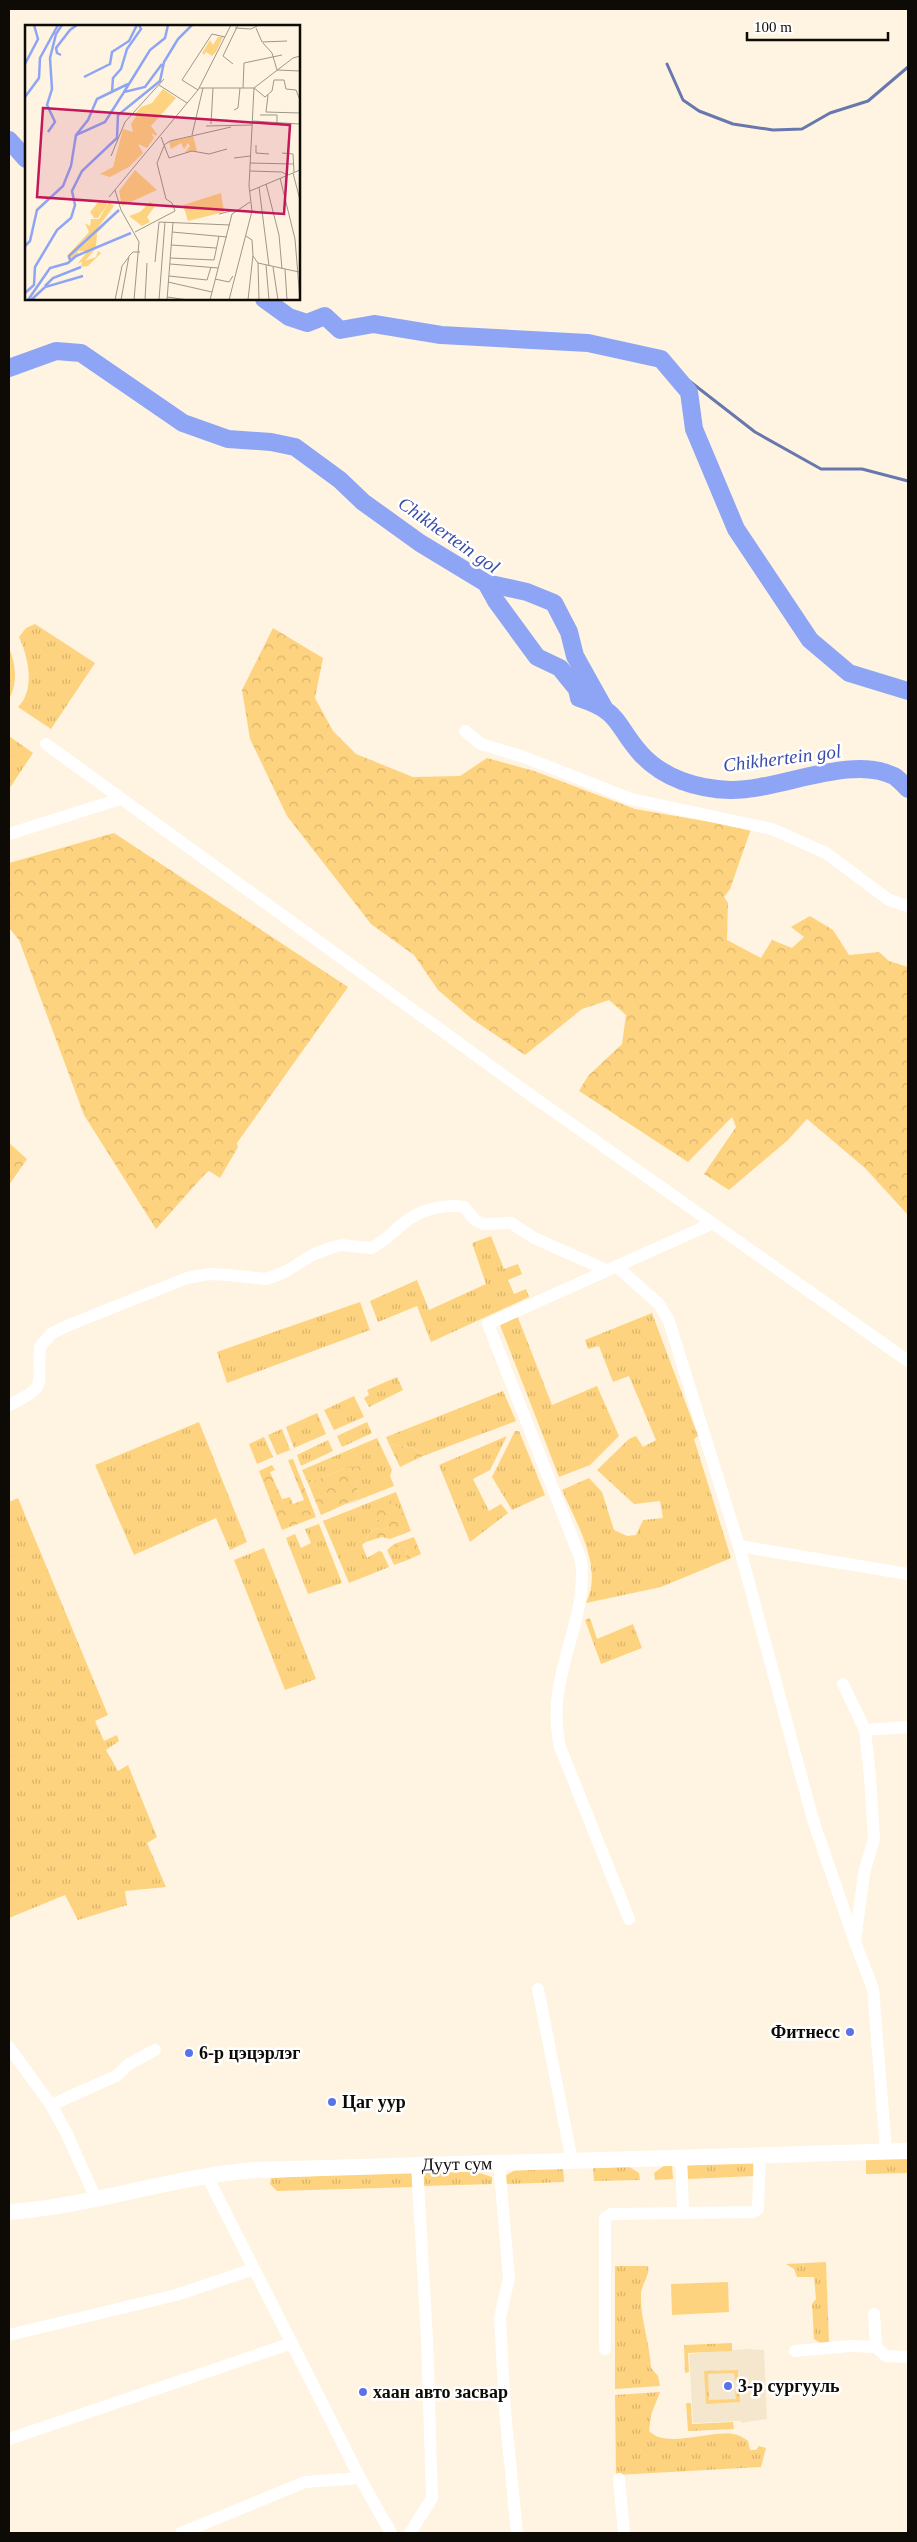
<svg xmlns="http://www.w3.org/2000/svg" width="917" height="2542" viewBox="0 0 917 2542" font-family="'Times New Roman',serif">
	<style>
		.built { fill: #f4e7ce }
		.grass { fill: url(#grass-tufts) }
		.forest { fill: url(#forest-crowns) }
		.pitch { fill: #fed37f }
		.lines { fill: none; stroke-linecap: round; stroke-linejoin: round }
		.stream { stroke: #6877ae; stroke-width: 3 }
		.river { stroke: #8ea5f6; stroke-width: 18 }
		.minor { stroke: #fff; stroke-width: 12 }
		.major { stroke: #fff; stroke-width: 16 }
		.poi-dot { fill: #5a73e9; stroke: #fff; stroke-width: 2 }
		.labels { text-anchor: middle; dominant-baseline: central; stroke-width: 5; stroke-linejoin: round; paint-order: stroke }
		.poi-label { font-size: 18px; font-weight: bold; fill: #0e0b06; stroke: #fff; text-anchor: start }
		.street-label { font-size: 18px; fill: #0e0b06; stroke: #fff }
		.water-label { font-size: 19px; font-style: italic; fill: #3a4ca9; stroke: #fff }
		.inset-river { fill: none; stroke: #8ea5f6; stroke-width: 2.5 }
		.inset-road { fill: none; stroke: #9e9789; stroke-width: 1 }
		.view { fill: #c2185b; fill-opacity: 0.15; stroke: #c2185b; stroke-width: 2.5 }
		.inset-edge { fill: none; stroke: #0e0b06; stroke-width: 2.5 }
	</style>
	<defs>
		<pattern id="grass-tufts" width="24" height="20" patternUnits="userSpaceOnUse" patternTransform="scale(1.25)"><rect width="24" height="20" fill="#fed37f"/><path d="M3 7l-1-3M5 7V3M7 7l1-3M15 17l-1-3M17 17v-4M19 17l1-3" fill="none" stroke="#d8b46c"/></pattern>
		<pattern id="forest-crowns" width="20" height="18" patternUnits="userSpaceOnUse" patternTransform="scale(1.25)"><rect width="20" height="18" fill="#fed37f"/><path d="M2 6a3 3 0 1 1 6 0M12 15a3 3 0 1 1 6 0" fill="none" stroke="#d8b46c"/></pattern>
	</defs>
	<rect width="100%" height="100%" fill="#fef4e1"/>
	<path class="built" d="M746,2349L764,2350L767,2419L741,2423V2421L693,2423L689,2354Z"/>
	<g class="grass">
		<path d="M35,624L95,663L51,729L18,707C36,690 28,656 19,637L26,628Z"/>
		<path d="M9,647C16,666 18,682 9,700Z"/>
		<path d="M9,736L33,753L9,789Z"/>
		<path d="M491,1236L504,1269L518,1264L522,1274L508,1280L514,1294L526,1289L529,1297L431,1342L417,1306L378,1322L370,1301L417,1280L429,1310L486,1284L472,1243Z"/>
		<path d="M360,1302L370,1330L227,1383L217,1352Z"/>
		<path d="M652,1313L698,1436L694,1439L731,1558L661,1587L586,1603C604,1567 576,1523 562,1490L589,1478L602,1492L614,1530L627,1536L636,1535L643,1520L663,1518L660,1501L634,1504L597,1470L629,1439L636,1436L643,1447L656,1440L629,1376L613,1382L599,1346L588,1349L585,1340Z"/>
		<path d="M517,1315L552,1405L597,1386L619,1436L590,1465L559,1477L500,1325L502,1322Z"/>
		<path d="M397,1377L403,1390L369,1407L364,1398L369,1395L367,1390Z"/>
		<path d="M503,1391L516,1421L423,1456L414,1448L389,1444L386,1437Z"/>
		<path d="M354,1396L364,1417L334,1430L324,1410Z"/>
		<path d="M317,1413L326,1434L294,1448L286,1427Z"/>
		<path d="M199,1422L247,1542L230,1550L216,1518L134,1555L95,1465Z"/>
		<path d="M367,1422L372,1433L342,1447L337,1436Z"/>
		<path d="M282,1429L290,1450L277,1455L268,1435Z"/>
		<path d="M515,1431H519L545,1495L512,1510L492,1477Z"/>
		<path d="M507,1436L490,1470L473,1479L489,1511L501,1504L508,1513L470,1542L439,1465Z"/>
		<path d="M264,1437L273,1457L257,1464L249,1444Z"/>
		<path d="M377,1438L392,1470L390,1476L394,1486L348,1504L359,1498L356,1483L359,1478L344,1469L308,1483L302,1470Z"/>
		<path d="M328,1440L333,1451L301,1466L297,1455Z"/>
		<path d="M396,1492L405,1515L389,1500L374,1519L388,1522V1526L384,1530L375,1528L369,1533L366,1542L362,1545L367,1558L379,1551L382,1552L389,1567L349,1583L323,1521Z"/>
		<path d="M18,1498L108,1715L95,1721L104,1741L117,1735L119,1741L106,1750L118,1771L128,1765L157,1837L147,1843L166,1887L125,1891L127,1905L78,1920L65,1895L9,1918V1502Z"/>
		<path d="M319,1524L342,1583L308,1594L286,1538L295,1534L301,1548L311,1543L305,1529Z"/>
		<path d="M394,1544L396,1548L405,1546L407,1549L405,1561L394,1565L387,1550Z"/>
		<path d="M264,1548L316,1679L285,1690L234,1560Z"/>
		<path d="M590,1618L597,1639L633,1624L642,1648L601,1664L585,1620Z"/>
		<path d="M908,2158V2173L866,2174V2159Z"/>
		<path d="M753,2162L754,2176L688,2179L687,2165Z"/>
		<path d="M665,2165H672L673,2179L655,2180L654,2173Z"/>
		<path d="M628,2166L639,2173L640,2180L594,2181L593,2168Z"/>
		<path d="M563,2168L564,2182L505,2184V2176L517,2169Z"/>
		<path d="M470,2170L492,2177V2184L424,2186L423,2172Z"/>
		<path d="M413,2171L414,2187L277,2191L270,2184L271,2178Z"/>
		<path d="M826,2262L829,2343L822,2344L814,2339L812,2304L816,2299L814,2277H797L794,2269L786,2264Z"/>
		<path d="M615,2266H648C650,2277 641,2284 641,2295C640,2318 650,2344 651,2368L658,2376L660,2386L615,2389Z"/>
		<path d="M732,2343V2351L688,2353L689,2372L685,2373L684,2345Z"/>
		<path d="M738,2370V2380H735L734,2373L708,2374L709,2400L736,2399L735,2391H739L740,2402L706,2404L704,2371Z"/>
		<path d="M660,2392L651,2415L649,2431C667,2450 714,2428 737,2435C741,2436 745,2439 748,2441L750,2450H756L759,2446L766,2448L761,2467L616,2475L615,2395Z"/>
		<path d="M686,2403H691L692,2424L733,2422L734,2429L688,2431Z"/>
	</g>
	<g class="forest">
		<path d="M273,628L323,658L315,698L333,731L356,754L413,777L460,776L487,758L534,771L635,809L751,829L730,889L724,897L728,903L727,940L761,958L772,940L792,948L804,937L791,927L810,916L833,930L849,955L879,952L889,961L908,967V1215L865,1168L807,1119L788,1140L729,1190L704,1174L736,1127L732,1117L688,1162L579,1091L588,1076L622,1044L626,1015L609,1000L582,1009L525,1055L472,1019L438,990L414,955L371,924L287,816L250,739L242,690Z"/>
		<path d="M114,833L348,987L237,1143L238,1147L220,1178L209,1171L205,1174L156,1229L84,1115L19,940L9,928V863Z"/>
		<path d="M9,1143L27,1159L9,1185Z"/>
		<path d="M389,1444L414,1448L423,1456L400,1467Z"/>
		<path d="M293,1459L316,1517L282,1530L259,1471L272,1465L275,1470L270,1472L282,1499L290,1497L293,1504L304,1500L288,1460Z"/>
		<path d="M362,1465L367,1474L356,1483L359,1498L321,1515L308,1483L344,1469Z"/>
		<path d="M389,1499L405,1515L411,1531L390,1539L382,1537L366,1542L369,1533L375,1528L384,1530L388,1526L387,1522L374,1519V1510Z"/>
		<path d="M414,1537L421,1554L405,1561L407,1549L405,1546L396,1548L394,1544Z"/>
	</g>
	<path class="pitch" d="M728,2282L729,2312L672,2315L671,2284Z"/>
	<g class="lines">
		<g class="stream">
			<path d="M667,64L683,100L699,111L733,124L773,130L802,129L830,113L868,101L908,67"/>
			<path d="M661,359L755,432L821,469H862L908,481"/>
		</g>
		<g class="river">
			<path d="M9,140L26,159"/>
			<path d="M264,299L289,317L307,323L325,316L340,330L374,324L441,335L588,343L661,359L689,392L694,429L736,529L810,640L849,673L908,691"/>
			<path d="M9,368L56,351L81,353L183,423L228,439L271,442L295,447L340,480L363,502L420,543L486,583L496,601L537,657L560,668L577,689L579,698C622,712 615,725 641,754C664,779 698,789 730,790C778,791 850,754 894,776C899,779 904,785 908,789"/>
			<path d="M486,583L527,592L554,603L569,632L575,656L604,708"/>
		</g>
		<g class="minor">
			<path d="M465,731L481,744L524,757L631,799L772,829L826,853L889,900L908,906"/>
			<path d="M46,744L532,1096L908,1361"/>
			<path d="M9,834L120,799"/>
			<path d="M616,1266L659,1304L669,1321L739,1546L813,1820L855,1942"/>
			<path d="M9,1405C49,1386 37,1387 40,1347L52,1333L69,1325L187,1278L209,1274L228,1275L266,1279L285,1272L314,1254L333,1247L341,1245L371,1248C384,1242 394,1231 405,1222C421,1209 445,1204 464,1207L475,1220L484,1224L511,1223L534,1238L606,1270"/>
			<path d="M739,1546L908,1574"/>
			<path d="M843,1684L865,1730L870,1777L874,1839L864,1873L855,1942L873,1989L886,2151"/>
			<path d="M865,1730L908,1727"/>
			<path d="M629,1919L560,1747C544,1676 589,1624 581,1560L488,1324L711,1224"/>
			<path d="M538,1989L572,2161"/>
			<path d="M9,2047L51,2105L66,2132L96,2199"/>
			<path d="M51,2105L116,2076L129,2064L155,2050"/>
			<path d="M681,2158L683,2213L753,2212L758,2209L760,2156"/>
			<path d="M499,2163L509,2278L500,2317L505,2411L517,2533"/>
			<path d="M207,2176L360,2478L391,2533"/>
			<path d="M874,2314L876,2347L886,2356L908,2357"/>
			<path d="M9,2335L176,2295L254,2269"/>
			<path d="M605,2349V2218L611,2214L683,2213"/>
			<path d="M795,2351L850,2346L876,2347"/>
			<path d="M9,2439L292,2343"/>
			<path d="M619,2479L624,2533"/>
			<path d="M181,2533L305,2482L360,2478"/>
			<path d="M410,2533L432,2498L427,2339L417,2165"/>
		</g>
		<path class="major" d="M9,2212C93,2206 173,2176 257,2170L908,2151"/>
	</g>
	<g class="poi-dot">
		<circle cx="850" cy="2032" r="5"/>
		<circle cx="189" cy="2053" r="5"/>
		<circle cx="332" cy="2102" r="5"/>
		<circle cx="728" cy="2386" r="5"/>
		<circle cx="363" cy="2392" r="5"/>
	</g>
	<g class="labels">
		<g class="poi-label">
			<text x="840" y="2032" text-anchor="end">Фитнесс</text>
			<text x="199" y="2053">6-р цэцэрлэг</text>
			<text x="342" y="2102">Цаг уур</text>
			<text x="738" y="2386">3-р сургууль</text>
			<text x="373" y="2392">хаан авто засвар</text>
		</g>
		<g class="street-label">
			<text transform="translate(457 2164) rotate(-1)">Дуут сум</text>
		</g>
		<g class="water-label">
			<text transform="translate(449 535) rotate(35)">Chikhertein gol</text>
			<text transform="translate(782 758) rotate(-7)">Chikhertein gol</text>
		</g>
	</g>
	<g transform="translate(25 25)">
		<rect width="275" height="275" fill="#fef4e1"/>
		<path d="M168,111L172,126L160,127L165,121L163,118L159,124L156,118L146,124L144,117ZM196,168L199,187L163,196L158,180ZM75,175H80L82,180L73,193H69L65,187Z" fill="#fed37f"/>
		<path d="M193,12H198L191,27L187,31L181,27L179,30L177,28L185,15L188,20ZM138,64L151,73L126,101L132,109L131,111L126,108L129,113L122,123L113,119L118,128L104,142L85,152L75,149L88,142L98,104L108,107L106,99L112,90L110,89L116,82L127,78ZM110,145L132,165L97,181L94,166ZM84,177L89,181L71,205L81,199L72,208L71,223L60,236L71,232L73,226L76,228L63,241L56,242L57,237L53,238L63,226H53V230L44,236L42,231L64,207L60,198L65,201L66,194H74ZM125,177L130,181L122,192L125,197L117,201L104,191L115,187Z" fill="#fed37f"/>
		<path class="inset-river" d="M36,30L32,28L31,23L45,5L52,0M0,39L13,14L9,0M59,52L85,39L87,27L104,16L112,0M87,67L88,53L96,44L102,24L116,4L114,0M99,67L125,25L140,13L143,0M0,72L14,53L15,33L33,0M23,107L30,97L22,80L27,64L25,33L31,9L37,0M51,110L63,95L72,74L103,59M0,221L5,216L12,185L38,161L46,141L51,110L80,97L99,67L120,62L137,39M45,235L44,231L94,185M20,261L28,253L56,242M0,268L9,260L10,242L32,205L46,193L50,180L47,166L57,146L92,113L93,90L135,56L139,37L153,14L167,0M3,275L25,243L43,238L51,231L106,208M6,275L20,262L58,251"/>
		<path class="inset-road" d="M210,3L226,4L234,0M231,3L237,17L262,16M238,18L247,28L252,45M208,39L198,31L213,0M252,45L275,46M134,60L162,78M174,63H229L240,72L247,66L249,55H259L261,64L271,65L275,75M218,63L219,38L257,30M173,65L157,55L187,9L200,12M243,70L241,87L275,88M209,85L213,83L215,63M235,90H252V97M228,96L274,99M186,99L188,63M181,101L227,100M167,110L178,63M136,112L144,133L167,126L184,129L202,124M139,120L145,116L206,102M231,120V128L244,129M257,128L268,129L269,147M86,131L100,97L139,54M209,133L225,131M225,138L268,139M225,146L257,147L262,150M268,148L275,175M255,153L270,214L275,275M241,159L254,210L257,244M234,162L244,241M90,165L96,185L114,217L109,275M225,166L275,145M84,172L173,65L206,0M194,189L210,185M110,207L150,186L147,178L141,174L132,138L139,121M147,207L202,212M221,211L227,215L228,230L223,275M146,220L191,223M228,231L233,238L274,247M145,233L189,235L194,211M130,237L134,197L205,200M233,238L234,275M145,239L193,243M241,240L244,275M248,242L253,275M260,244L262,275M144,251L182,255L186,242M190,254L204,257L208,251M143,257L187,267M142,272L163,275M90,275L97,241L103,233M96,275L104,231L108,227H115M120,275L122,238M134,275L140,197M142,275L148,197M185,275L207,189L225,177M204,275L227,186L224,161L229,63L268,33L275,31"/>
		<path class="view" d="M18,83L265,100L259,189L12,172Z"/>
		<rect width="275" height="275" class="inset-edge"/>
	</g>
	<rect width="917" height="2542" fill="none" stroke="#0e0b06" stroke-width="20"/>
	<path d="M747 32v8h141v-8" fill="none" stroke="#0e0b06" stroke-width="2.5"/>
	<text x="754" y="32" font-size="15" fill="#0e0b06" stroke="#ffffff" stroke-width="4" paint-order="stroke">100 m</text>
</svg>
